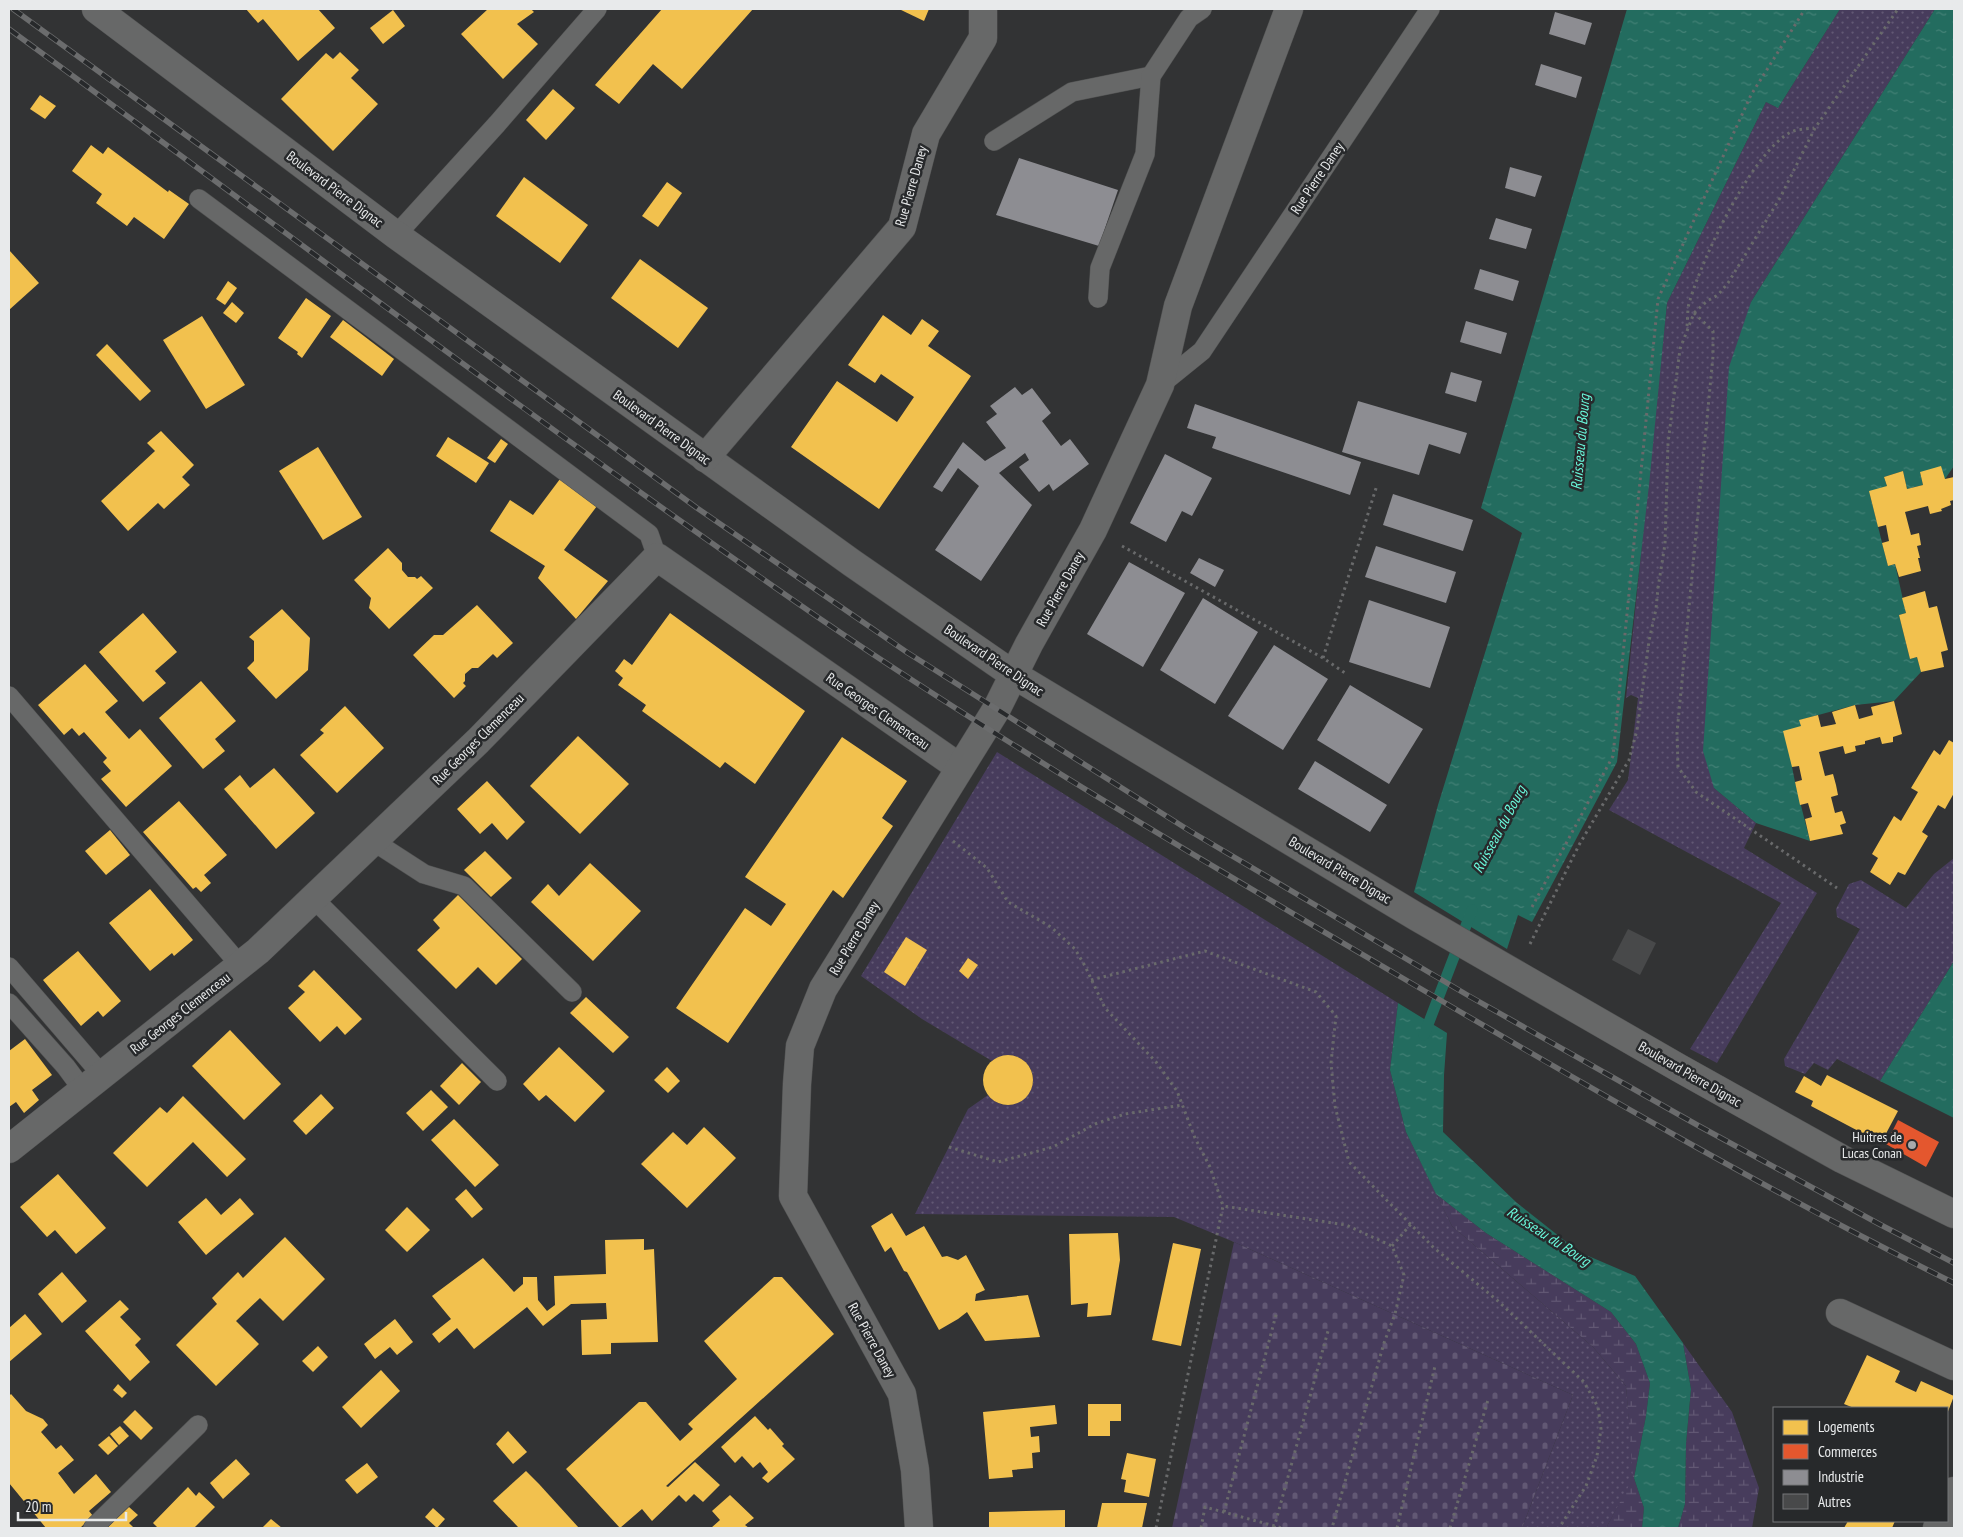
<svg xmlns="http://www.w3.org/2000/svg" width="1963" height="1537" viewBox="0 0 1963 1537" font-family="'PT Sans Narrow',sans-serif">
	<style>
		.grass { fill: url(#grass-dots) }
		.wetland { fill: url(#wetland-marsh) }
		.cemetery { fill: url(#cemetery-stones) }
		.water { fill: url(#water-ripples) }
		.homes { fill: #f2c14e }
		.shops { fill: #e4572e }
		.industry { fill: #8d8d92 }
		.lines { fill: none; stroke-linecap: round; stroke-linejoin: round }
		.stream { stroke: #236c5f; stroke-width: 11 }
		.building { fill: #48494a }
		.lane-casing { stroke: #505151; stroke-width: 20 }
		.street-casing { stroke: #505151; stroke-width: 29 }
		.path { stroke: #696a6b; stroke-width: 3; stroke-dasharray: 2.5 4; stroke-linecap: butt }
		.lane { stroke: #676868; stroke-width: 19 }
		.street { stroke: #676868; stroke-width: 28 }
		.rail-casing { stroke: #6b6c6d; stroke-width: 5.5 }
		.rail { stroke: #27292b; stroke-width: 4; stroke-dasharray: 11; stroke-linecap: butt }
		.poi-dot { fill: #a8aaab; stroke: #27292b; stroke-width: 2 }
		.labels { text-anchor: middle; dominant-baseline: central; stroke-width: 5; stroke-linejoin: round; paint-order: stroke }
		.street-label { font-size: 14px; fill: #e8eaeb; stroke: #27292b }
		.poi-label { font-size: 14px; fill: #e8eaeb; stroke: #27292b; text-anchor: end }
		.water-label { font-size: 15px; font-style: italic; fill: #69f8db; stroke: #27292b }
	</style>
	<defs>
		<pattern id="grass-dots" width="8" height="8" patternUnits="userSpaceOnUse" patternTransform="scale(1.25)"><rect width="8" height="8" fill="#473c5c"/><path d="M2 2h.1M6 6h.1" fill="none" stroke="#625874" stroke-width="1.8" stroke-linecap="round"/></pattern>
		<pattern id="wetland-marsh" width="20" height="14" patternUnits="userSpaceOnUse" patternTransform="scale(1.25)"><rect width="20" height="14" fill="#473c5c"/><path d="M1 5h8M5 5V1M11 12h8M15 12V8" fill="none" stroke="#625874"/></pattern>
		<pattern id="cemetery-stones" width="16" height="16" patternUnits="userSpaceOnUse" patternTransform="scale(1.25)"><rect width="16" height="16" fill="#473c5c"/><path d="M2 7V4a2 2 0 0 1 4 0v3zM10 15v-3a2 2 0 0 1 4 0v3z" fill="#625874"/></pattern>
		<pattern id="water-ripples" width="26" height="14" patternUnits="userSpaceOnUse" patternTransform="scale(1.25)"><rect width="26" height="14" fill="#236c5f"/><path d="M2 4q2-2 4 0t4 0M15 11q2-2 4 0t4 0" fill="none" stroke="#438176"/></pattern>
	</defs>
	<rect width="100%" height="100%" fill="#323334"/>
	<g class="grass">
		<path d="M1840,9H1935L1751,302L1714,788L1756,823L1744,848L1817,893L1717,1063L1690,1049L1781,903L1609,810L1628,780L1638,698L1631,695L1626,698L1667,303L1766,102L1778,108Z"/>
		<path d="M997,752L1398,1003L1390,1070L1406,1132L1452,1226L1593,1347L1626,1386L1634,1478L1606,1528H1522L1573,1395L1234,1242L1174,1217L915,1214L968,1109L988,1095C1014,1125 1053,1080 1021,1059C1012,1053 1001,1055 992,1061L922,1019L861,976Z"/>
		<path d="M1954,858V961L1880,1081L1837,1059L1828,1070L1814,1063L1805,1074L1785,1066L1784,1059L1860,929L1837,917L1836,909L1849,884L1861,880L1906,908L1934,874Z"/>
	</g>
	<g class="wetland">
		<path d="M1436,1194L1486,1233L1611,1312L1636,1344L1650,1383L1646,1416L1634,1478L1644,1508L1642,1528H1606L1633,1478L1626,1386L1593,1347L1452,1226Z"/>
		<path d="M1683,1343L1732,1412L1759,1488L1752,1528H1678L1685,1504L1686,1444L1691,1389Z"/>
	</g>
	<path class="cemetery" d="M1234,1242L1573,1395L1522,1528H1172Z"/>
	<g class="water">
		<path d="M1627,9H1840L1778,108L1766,102L1667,303L1649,485L1617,762L1532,922L1518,915L1507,949L1414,892L1438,805L1522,533L1481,508Z"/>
		<path d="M1935,9H1954V466L1945,479L1920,472L1923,485L1907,489L1903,471L1884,477L1887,486L1870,495L1888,566L1895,564L1906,613L1899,615L1910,659L1917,657L1921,672L1894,701L1855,705L1800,720L1801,726L1792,767L1795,782L1810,841L1756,823L1714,788L1703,751L1729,367L1751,302Z"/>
		<path d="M1954,961V1118L1880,1081Z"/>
		<path d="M1398,1003L1447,1033L1444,1075L1443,1132L1517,1203L1579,1252L1635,1276L1683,1343L1691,1389L1686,1444L1685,1504L1678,1528H1642L1644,1508L1634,1478L1646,1416L1650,1383L1636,1344L1611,1312L1486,1233L1436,1194L1406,1132L1390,1070Z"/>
	</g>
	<g class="homes">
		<path d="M246,9H318L335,28L298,61L263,19L258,23Z"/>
		<path d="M488,9H531L534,12L517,24L538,44L503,79L461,34Z"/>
		<path d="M662,9H753L682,89L653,64L619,104L595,85Z"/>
		<path d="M899,9H929L924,21Z"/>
		<path d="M393,10L405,26L383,44L370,28Z"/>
		<path d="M340,52L359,70L351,78L378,104L333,151L281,99L326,53L333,59Z"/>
		<path d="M553,89L575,108L546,140L526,120Z"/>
		<path d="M40,95L56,106L45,119L30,109Z"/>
		<path d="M91,145L103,154L108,147L168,192L169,190L189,204L164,239L134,217L127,226L96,203L102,194L72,171Z"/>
		<path d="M524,177L588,225L560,263L496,216Z"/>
		<path d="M667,182L682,193L658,227L642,216Z"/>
		<path d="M9,250L39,283L9,310Z"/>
		<path d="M640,259L708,308L678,348L611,298Z"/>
		<path d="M228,281L237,288L225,305L216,299Z"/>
		<path d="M306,298L331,316L302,358L297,354L298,352L278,338Z"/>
		<path d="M232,302L244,313L236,323L223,313Z"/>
		<path d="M883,315L911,335L922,319L939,331L928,346L971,376L879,509L791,447L837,381L897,422L914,397L881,374L875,383L848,365Z"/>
		<path d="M202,316L245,385L206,409L163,340Z"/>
		<path d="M343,320L394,359L382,376L330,337Z"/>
		<path d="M107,344L151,391L140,401L96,355Z"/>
		<path d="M161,431L194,465L182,477L190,485L164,509L158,503L128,531L101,501L155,451L147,443Z"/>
		<path d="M448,437L489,463L476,483L436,456Z"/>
		<path d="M501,439L508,444L495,463L487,458Z"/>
		<path d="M318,447L362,517L323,540L279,471Z"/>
		<path d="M1941,466L1945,479L1954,477V500L1950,501L1951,505L1941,509L1942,511L1930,514L1928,506L1905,512L1911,535L1919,533L1921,545L1917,546L1920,558H1918L1921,571L1899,577L1895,564L1888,566L1882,543L1889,541L1886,525L1878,527L1869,491L1887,486L1884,477L1903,471L1907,489L1923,485L1920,472Z"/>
		<path d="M560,479L597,506L564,550L608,581L576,619L538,578L545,566L490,531L510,500L533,515Z"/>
		<path d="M388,548L402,563V570L408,577H415L417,579L421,576L433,588L389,629L369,608L371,598L354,580Z"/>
		<path d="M1925,591L1929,608L1937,606L1948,650L1941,652L1944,667L1921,672L1917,657L1910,659L1899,615L1906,613L1902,598Z"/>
		<path d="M477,605L513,643L497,658L493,654L478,668H472L465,674V681L463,683L466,686L454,698L413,655L434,635H443Z"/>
		<path d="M282,609L310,638L308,670L276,699L247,668L254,661V641L249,637Z"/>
		<path d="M143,613L177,652L155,671L166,683L143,702L99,652Z"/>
		<path d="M670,613L805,711L755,784L725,762L720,768L642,711L646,705L618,685L623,678L615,671L624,659L632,665Z"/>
		<path d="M85,664L118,701L105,712L129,739L140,729L172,766L126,807L101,779L111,771L103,762L107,758L84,732L79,736L72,728L64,735L38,705Z"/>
		<path d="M201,681L236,721L215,739L225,751L203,769L159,718Z"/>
		<path d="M1894,701L1902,734L1893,737V742L1882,744L1880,737L1865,741V744L1855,746L1856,751L1845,754L1843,746L1819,752L1825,776L1833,774L1836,785L1838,795L1831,797L1835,813L1842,811L1846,823L1840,825L1843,834L1810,841L1805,819L1812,817L1808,803L1800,805L1795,782L1802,780L1799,766L1792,767L1783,731L1801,726L1799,720L1818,715L1821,727L1836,724L1832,712L1855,705L1859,719L1873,715L1871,707Z"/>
		<path d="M345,706L384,748L337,793L300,755L324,733L320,730Z"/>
		<path d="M578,736L629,784L580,834L530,786Z"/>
		<path d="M842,737L907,781L882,818L893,826L843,898L833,890L728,1043L676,1008L745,908L771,926L786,904L745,877Z"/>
		<path d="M1949,740L1954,743V793L1945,809L1938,805L1922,832L1928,836L1905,875L1898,872L1890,885L1870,872L1878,858L1872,854L1894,816L1901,821L1918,792L1911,788L1934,750L1940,755Z"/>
		<path d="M274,768L315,813L276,849L224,789L240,775L250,788Z"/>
		<path d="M487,781L525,822L507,840L492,823L480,834L457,809Z"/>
		<path d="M179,801L227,855L204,875L211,883L201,892L196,887L193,889L143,832Z"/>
		<path d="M110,830L130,855L106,875L85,851Z"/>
		<path d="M485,851L512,878L491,897L464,870Z"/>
		<path d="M590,863L641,911L593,961L531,902L548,884L559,896Z"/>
		<path d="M150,889L193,940L174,956L172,953L150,971L109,923Z"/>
		<path d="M458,895L522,959L496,985L478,967L456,989L417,950L440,928L433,920Z"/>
		<path d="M906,937L927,950L905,986L884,972Z"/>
		<path d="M78,951L121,1001L103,1017L98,1011L81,1026L43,980Z"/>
		<path d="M968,958L978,965L968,979L959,971Z"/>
		<path d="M314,970L362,1019L345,1035L337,1026L320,1042L288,1008L305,992L298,986Z"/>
		<path d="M586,997L629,1037L613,1053L570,1013Z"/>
		<path d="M230,1030L281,1084L244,1120L192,1066Z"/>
		<path d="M25,1039L52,1075L32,1090L39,1100L24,1113L16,1102L9,1107V1051Z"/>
		<path d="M559,1047L605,1091L575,1122L546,1095L539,1101L523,1084Z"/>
		<circle cx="1008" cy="1080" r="25"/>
		<path d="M462,1063L481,1082L459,1105L440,1086Z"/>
		<path d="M667,1067L680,1081L668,1093L654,1080Z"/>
		<path d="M1827,1075L1898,1111L1881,1143L1811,1106L1813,1101L1795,1092L1804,1076L1821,1086Z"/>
		<path d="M431,1090L448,1107L423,1131L406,1113Z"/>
		<path d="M321,1094L334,1108L306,1135L293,1121Z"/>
		<path d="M183,1096L246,1159L227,1177L193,1142L147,1187L113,1153L160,1107L167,1113Z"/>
		<path d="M454,1119L499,1165L475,1187L431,1140Z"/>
		<path d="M704,1127L736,1158L687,1208L641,1164L673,1132L687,1145Z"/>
		<path d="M58,1174L106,1228L76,1254L55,1230L47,1237L20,1207Z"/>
		<path d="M466,1189L483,1209L472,1218L455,1199Z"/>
		<path d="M206,1198L221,1215L240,1198L254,1214L206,1255L178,1222Z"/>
		<path d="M407,1207L430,1230L407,1252L385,1230Z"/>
		<path d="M892,1213L906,1236L924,1226L942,1257L947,1256L958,1260L966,1255L985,1290L976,1294L975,1301L1028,1295L1040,1337L985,1341L967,1312L958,1319L939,1330L907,1272L904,1271L891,1247L885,1252L871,1226Z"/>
		<path d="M1118,1233L1120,1260L1111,1315L1087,1317L1088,1303L1071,1305L1069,1234Z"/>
		<path d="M285,1237L325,1279L283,1321L260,1298L236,1321L259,1344L216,1386L176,1345L217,1304L212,1298L238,1272L243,1278Z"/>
		<path d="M644,1239V1250L654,1249L658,1342L611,1343V1354L582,1355L581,1320L607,1319L606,1303L571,1304L543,1326L527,1307L474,1349L457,1328L439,1343L432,1334L451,1319L432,1296L483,1258L514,1292L523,1284V1277H537L538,1300L547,1311L555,1305L554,1276L606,1274L605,1240Z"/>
		<path d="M1173,1243L1201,1249L1181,1346L1152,1340Z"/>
		<path d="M62,1272L87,1301L62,1323L38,1294Z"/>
		<path d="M774,1277H782L834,1334L666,1486L668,1487L695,1462L720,1485L703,1502L694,1494L686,1502L679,1495L652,1521L642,1509L620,1528L566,1469L639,1402H646L680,1441L693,1429L688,1424L737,1379L704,1341Z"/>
		<path d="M120,1300L129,1309L120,1317L141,1339L135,1345L150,1362L130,1381L85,1331Z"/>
		<path d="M25,1314L42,1334L9,1362V1328Z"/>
		<path d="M395,1319L413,1342L397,1355L390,1347L375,1359L364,1344Z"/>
		<path d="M318,1346L328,1357L313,1372L302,1361Z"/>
		<path d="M1867,1355L1900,1371L1895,1382L1905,1387L1916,1392L1921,1381L1954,1396L1947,1414V1408H1854L1844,1404Z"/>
		<path d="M381,1370L400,1391L361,1428L342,1407Z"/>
		<path d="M118,1384L127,1393L122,1398L113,1390Z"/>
		<path d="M11,1394L26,1411L43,1419L48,1425L41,1432L56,1449L61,1445L74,1460L58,1473L74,1494L96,1474L111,1492L89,1511L93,1516L80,1528H46L9,1483V1396Z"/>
		<path d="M1088,1404H1121V1421H1110V1436H1088Z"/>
		<path d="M1055,1405L1057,1424L1030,1427L1031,1437L1039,1436L1040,1452L1032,1453L1033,1468L1012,1470L1013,1477L989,1479L983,1412Z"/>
		<path d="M135,1410L153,1428L141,1440L123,1422Z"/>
		<path d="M755,1416L768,1430L770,1428L784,1444L782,1446L795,1459L768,1483L762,1478L768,1472L760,1462L753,1468L742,1456L735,1463L721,1447Z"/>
		<path d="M120,1426L129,1436L119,1445L110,1434Z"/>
		<path d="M508,1431L527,1452L513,1464L496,1444Z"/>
		<path d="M109,1436L118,1446L108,1455L98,1445Z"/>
		<path d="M1127,1453L1156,1459L1149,1497L1124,1492L1126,1480L1121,1479Z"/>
		<path d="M236,1459L250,1474L223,1499L210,1483Z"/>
		<path d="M367,1463L378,1477L357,1494L345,1480Z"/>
		<path d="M526,1471L539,1484L579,1528H519L493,1501Z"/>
		<path d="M188,1487L196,1496L199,1492L215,1507L194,1528H158L153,1523Z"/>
		<path d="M730,1495L754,1518L745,1525L749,1528H711L720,1520L712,1511Z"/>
		<path d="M1102,1503H1147L1142,1528H1097Z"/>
		<path d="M129,1507L138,1515L129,1523L134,1528H107Z"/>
		<path d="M433,1508L445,1519L437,1528L425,1517Z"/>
		<path d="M1065,1510V1528H989V1512Z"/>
		<path d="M271,1519L282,1528H262Z"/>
		<path d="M1848,1521H1895L1892,1528H1844Z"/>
	</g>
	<path class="shops" d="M1898,1120L1939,1142L1926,1167L1886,1144Z"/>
	<g class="industry">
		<path d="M1555,12L1592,23L1585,45L1549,34Z"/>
		<path d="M1541,64L1582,77L1576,98L1535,85Z"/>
		<path d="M1019,158L1118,190L1099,246L996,215Z"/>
		<path d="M1510,167L1542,176L1535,197L1505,188Z"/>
		<path d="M1496,218L1532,229L1526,249L1489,239Z"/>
		<path d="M1480,269L1519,281L1513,301L1474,289Z"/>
		<path d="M1466,321L1507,333L1501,354L1460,342Z"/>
		<path d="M1451,372L1482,381L1476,402L1445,393Z"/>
		<path d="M1015,387L1022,395L1032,388L1051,413L1042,421L1061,446L1070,439L1089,464L1053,491L1049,484L1039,492L1019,467L1029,460L1025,453L999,473L1032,505L981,581L935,550L979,486L958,468L942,492L933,487L963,442L985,461L1006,448L986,422L997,414L990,406Z"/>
		<path d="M1358,401L1467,433L1460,454L1429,444L1419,475L1342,452Z"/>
		<path d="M1195,404L1361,462L1350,495L1212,448L1216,437L1187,428Z"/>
		<path d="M1165,454L1212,478L1192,516L1182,511L1166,542L1130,523Z"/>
		<path d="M1393,494L1473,520L1463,551L1383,525Z"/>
		<path d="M1376,546L1456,572L1446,603L1365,577Z"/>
		<path d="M1199,558L1224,570L1215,587L1190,573Z"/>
		<path d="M1129,562L1185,593L1143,667L1087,634Z"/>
		<path d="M1203,598L1258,632L1215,704L1160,670Z"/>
		<path d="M1369,600L1450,627L1430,688L1349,662Z"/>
		<path d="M1274,645L1328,679L1283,750L1228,716Z"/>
		<path d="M1350,685L1423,729L1389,784L1317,740Z"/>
		<path d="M1315,761L1387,805L1370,832L1298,789Z"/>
	</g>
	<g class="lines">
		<path class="stream" d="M1424,1035L1472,910"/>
	</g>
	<path class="building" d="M1628,929L1656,943L1640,975L1612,960Z"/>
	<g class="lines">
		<g class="lane-casing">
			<g id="lane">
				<path d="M994,141L1072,92L1151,76"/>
				<path d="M199,199L649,534L657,557"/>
				<path d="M396,235L497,124L597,9"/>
				<path d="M1098,298L1100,268L1145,154L1151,76L1189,18L1202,9"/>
				<path d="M1160,385L1202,351L1430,9"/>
				<path d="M9,696L240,965"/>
				<path d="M373,841L424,874L464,886L572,992"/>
				<path d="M313,898L497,1081"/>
				<path d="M9,967L102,1075"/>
				<path d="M9,1003L66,1067L83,1090"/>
				<path d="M93,1528L198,1425"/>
			</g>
		</g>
		<g class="street-casing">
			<g id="street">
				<path d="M96,9L396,235L852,563L1014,675L1417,917L1679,1068L1842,1159L1954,1214"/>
				<path d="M705,458L902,227L926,134L983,38V9"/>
				<path d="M9,1149L258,951L478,741L657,557L959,767"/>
				<path d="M1840,1313L1954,1366"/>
				<path d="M1947,1508L1954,1491"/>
				<path d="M919,1528L915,1470L902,1394L793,1196L797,1084L800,1046L823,989L996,710L1029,644L1093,530L1160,385L1178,306L1289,9"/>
				<path d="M1937,1528L1941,1521"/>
			</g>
		</g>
		<g class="path">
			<path d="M1694,313L1713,331V356L1677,733L1678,767L1696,792L1837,888"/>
			<path d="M1687,326C1688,318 1687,308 1690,300C1703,257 1752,152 1791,132C1798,129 1807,129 1814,128"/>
			<path d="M1122,546L1323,658L1345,673"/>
			<path d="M1323,658L1377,485"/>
			<path d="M953,841L987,868L1008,902L1051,927L1075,949L1085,966L1105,1008L1156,1062L1177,1091L1195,1138L1210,1167L1223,1206"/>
			<path d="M1532,907L1613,756L1658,299L1751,95L1805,9"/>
			<path d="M1530,944L1579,845L1629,760L1637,730L1649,641L1656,609L1658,588L1665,544L1668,443L1680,349L1694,313L1707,301L1718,295L1728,283L1780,198L1815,128L1898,9"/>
			<path d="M1091,980L1205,951L1316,992L1336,1016L1331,1063L1335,1106L1349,1162L1433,1247L1498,1301L1584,1382L1598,1407L1601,1429L1597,1456L1586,1486L1559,1528"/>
			<path d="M949,1147L998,1162L1053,1147L1095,1124L1125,1114L1182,1105"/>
			<path d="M1392,1246L1411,1224"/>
			<path d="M1224,1512L1277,1311"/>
			<path d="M1156,1528L1223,1206L1346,1225L1392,1246L1404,1275L1395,1314L1384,1343L1332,1528"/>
			<path d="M1201,1528L1205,1507L1282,1528"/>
			<path d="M1274,1528L1328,1331"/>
			<path d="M1397,1528L1435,1366"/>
			<path d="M1450,1528L1488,1400"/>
		</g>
		<use href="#lane" class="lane"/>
		<use href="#street" class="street"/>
		<g class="rail-casing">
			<g id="rail">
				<path d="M13,9L697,508L908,653L1190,831L1469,996L1699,1126L1881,1225L1954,1263"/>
				<path d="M9,29C278,226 544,428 819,618C1005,745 1200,859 1394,973C1578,1081 1763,1189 1954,1283"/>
			</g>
		</g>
		<use href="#rail" class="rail"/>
	</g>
	<circle class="poi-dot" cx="1912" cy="1145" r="5"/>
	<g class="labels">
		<g class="street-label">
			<text transform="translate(1317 178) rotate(-56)">Rue Pierre Daney</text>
			<text transform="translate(911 186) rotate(-74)">Rue Pierre Daney</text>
			<text transform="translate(335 189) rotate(37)">Boulevard Pierre Dignac</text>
			<text transform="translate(662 427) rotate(36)">Boulevard Pierre Dignac</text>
			<text transform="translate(1060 589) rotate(-61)">Rue Pierre Daney</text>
			<text transform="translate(994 660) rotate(34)">Boulevard Pierre Dignac</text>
			<text transform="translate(878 711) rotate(35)">Rue Georges Clemenceau</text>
			<text transform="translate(478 739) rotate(-45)">Rue Georges Clemenceau</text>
			<text transform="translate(1340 870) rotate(31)">Boulevard Pierre Dignac</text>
			<text transform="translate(854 938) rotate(-59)">Rue Pierre Daney</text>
			<text transform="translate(180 1013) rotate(-38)">Rue Georges Clemenceau</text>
			<text transform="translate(1690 1074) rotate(30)">Boulevard Pierre Dignac</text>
			<text transform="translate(872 1340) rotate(61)">Rue Pierre Daney</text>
		</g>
		<g class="poi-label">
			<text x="1902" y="1137">Huitres de<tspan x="1902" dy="16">Lucas Conan</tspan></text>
		</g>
		<g class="water-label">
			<text transform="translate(1580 442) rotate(-85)">Ruisseau du Bourg</text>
			<text transform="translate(1499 829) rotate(-62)">Ruisseau du Bourg</text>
			<text transform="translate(1549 1236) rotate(33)">Ruisseau du Bourg</text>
		</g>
	</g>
	<rect width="1963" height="1537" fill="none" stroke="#e8eaeb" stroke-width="20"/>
	<rect x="1773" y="1407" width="175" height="115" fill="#27292b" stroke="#747678"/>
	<rect x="1783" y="1420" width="25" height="15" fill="#f2c14e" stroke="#747678"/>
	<text x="1818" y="1432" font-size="15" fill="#e8eaeb">Logements</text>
	<rect x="1783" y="1444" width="25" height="15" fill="#e4572e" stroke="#747678"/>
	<text x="1818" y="1457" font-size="15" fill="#e8eaeb">Commerces</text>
	<rect x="1783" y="1470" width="25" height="15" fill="#8d8d92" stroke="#747678"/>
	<text x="1818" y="1482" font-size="15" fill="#e8eaeb">Industrie</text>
	<rect x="1783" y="1494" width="25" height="15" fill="#48494a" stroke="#747678"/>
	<text x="1818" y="1507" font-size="15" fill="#e8eaeb">Autres</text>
	<path d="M18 1512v8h108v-8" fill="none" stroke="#e8eaeb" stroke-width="2.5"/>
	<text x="25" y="1512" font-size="15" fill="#e8eaeb" stroke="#27292b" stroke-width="4" paint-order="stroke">20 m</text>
</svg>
